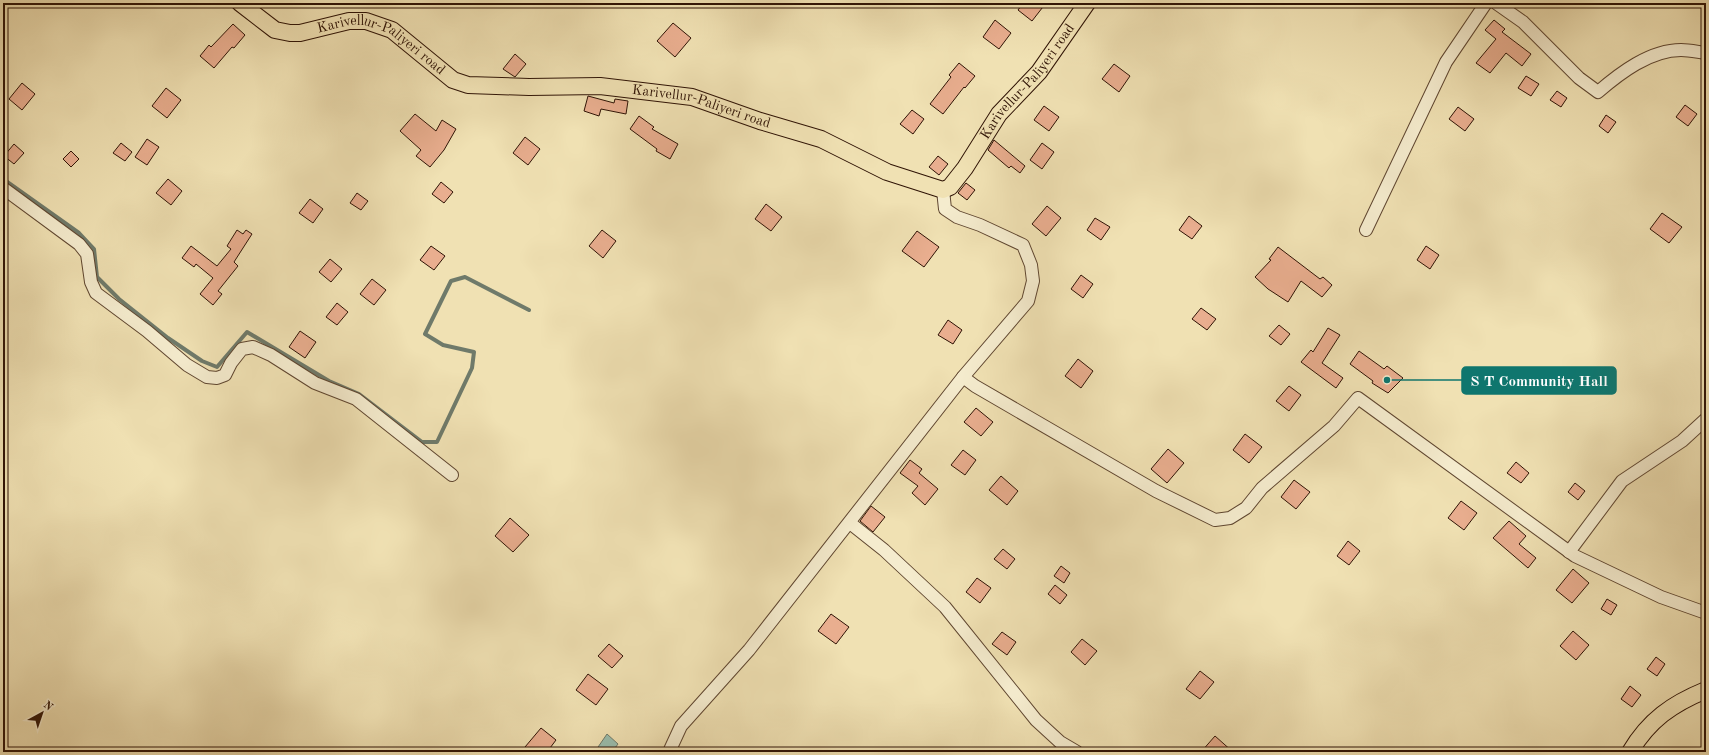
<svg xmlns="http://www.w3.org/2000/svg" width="1709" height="755" viewBox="0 0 1709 755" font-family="'Old Standard TT',serif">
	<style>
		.water { fill: #9abeae; stroke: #6f7a6a }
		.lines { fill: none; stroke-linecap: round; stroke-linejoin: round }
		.stream { stroke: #6f7a6a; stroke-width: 4 }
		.building { fill: #e9ae8f; stroke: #2f1305 }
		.minor-casing { stroke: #5f4630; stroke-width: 14 }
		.major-casing { stroke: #2f1305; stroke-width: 18 }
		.minor { stroke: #f5ecce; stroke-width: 12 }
		.major { stroke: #f0e1b3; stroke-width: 16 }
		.labels { text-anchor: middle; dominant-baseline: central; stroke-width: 3; stroke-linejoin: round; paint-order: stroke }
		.street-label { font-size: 14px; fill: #2f1305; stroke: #f5ecce }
		.leader { fill: none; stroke: #0f766e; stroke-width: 1.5 }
		.callout-dot { fill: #0f766e; stroke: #f5ecce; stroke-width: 1.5 }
		.callout { fill: #0f766e; stroke: #0f766e; stroke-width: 1.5 }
		.callout-label { font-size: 15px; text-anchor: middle; font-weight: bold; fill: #fff }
	</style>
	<rect width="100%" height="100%" fill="#f0e1b3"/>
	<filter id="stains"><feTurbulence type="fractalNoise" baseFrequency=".005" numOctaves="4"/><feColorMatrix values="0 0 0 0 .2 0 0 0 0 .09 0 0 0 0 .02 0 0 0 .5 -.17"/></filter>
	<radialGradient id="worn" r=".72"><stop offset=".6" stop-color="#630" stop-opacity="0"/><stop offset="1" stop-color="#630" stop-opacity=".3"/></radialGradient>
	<path class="water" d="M607,734L618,744L612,752H599L596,750Z"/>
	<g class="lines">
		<path class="stream" d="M3,179L79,233L94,249L97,277L119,299L168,338L202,361L217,367L247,332L329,381L359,394L422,442H437L472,368L474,352L443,345L425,334L451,281L465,277L529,310"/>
	</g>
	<g class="building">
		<path d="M1023,3H1046L1032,21L1018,10Z"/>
		<path d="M995,20L1011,33L999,49L983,37Z"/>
		<path d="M1494,20L1505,29L1502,32L1531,54L1522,66L1506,53L1490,73L1476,63L1496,39L1485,30Z"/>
		<path d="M673,23L691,38L675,57L657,41Z"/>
		<path d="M233,24L245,35L234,48L232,47L214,68L200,56L209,45L211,47Z"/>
		<path d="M515,54L526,64L515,77L503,69Z"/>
		<path d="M959,63L975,76L965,88L964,87L943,114L930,104L951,77L949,75Z"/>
		<path d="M1114,64L1130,76L1119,92L1102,79Z"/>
		<path d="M1526,76L1539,84L1531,96L1518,88Z"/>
		<path d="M22,83L35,94L22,110L9,99Z"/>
		<path d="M166,88L181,100L167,118L152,106Z"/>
		<path d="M1557,91L1567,98L1561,107L1550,100Z"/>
		<path d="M588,96L614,103L615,99L628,101L626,114L601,109L599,116L584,111Z"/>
		<path d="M1685,105L1697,114L1688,126L1676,117Z"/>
		<path d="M1044,106L1059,117L1049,131L1034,120Z"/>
		<path d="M1458,107L1474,119L1465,131L1449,119Z"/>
		<path d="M912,110L924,119L913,134L900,124Z"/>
		<path d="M415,114L436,131L442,120L456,129L444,150L430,167L416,156L421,150L400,131Z"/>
		<path d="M1606,115L1616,122L1608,133L1599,126Z"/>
		<path d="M639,116L654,127L652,129L678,144L670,159L656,151L657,149L630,129Z"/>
		<path d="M525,137L540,149L528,165L513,153Z"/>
		<path d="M147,139L159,147L147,165L135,157Z"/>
		<path d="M994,140L1025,166L1020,173L1011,166L1009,168L988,150Z"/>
		<path d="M121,143L132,152L125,161L113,153Z"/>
		<path d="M1042,143L1054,152L1042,169L1030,160Z"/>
		<path d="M14,144L24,153L14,164L4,156Z"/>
		<path d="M71,151L79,159L71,167L63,159Z"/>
		<path d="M938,156L948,164L939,175L929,167Z"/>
		<path d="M168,179L182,191L171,205L156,193Z"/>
		<path d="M441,182L453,192L444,203L432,194Z"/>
		<path d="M966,183L975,190L967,200L958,193Z"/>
		<path d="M357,193L368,201L361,210L350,203Z"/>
		<path d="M310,199L323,209L313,223L299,213Z"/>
		<path d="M766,204L782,217L771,231L755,219Z"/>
		<path d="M1047,206L1061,218L1046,236L1032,224Z"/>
		<path d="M1662,213L1682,227L1669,243L1650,229Z"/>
		<path d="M1189,216L1202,226L1192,239L1179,230Z"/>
		<path d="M1095,218L1110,227L1101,240L1087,230Z"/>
		<path d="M237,230L243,234L246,230L252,234L234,262L238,266L218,291L222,294L213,305L200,294L213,278L196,264L194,267L182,258L191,246L217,266L231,249L227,246Z"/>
		<path d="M602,230L616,241L603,258L589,246Z"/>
		<path d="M917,231L939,247L924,267L902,251Z"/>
		<path d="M431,246L445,256L434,270L420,260Z"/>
		<path d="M1426,246L1439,255L1430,269L1417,260Z"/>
		<path d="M1278,247L1320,279L1323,277L1332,285L1322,297L1301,281L1288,302L1268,289L1255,277L1271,260L1269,259Z"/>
		<path d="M330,259L342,269L331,282L319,272Z"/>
		<path d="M1081,275L1093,284L1083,298L1071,289Z"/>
		<path d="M372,279L386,290L374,305L360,294Z"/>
		<path d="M337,303L348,312L337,325L326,317Z"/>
		<path d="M1201,308L1216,319L1207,330L1192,319Z"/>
		<path d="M948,320L962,330L953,344L938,335Z"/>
		<path d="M1279,325L1290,334L1281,345L1269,336Z"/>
		<path d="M1328,328L1340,335L1322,363L1343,378L1336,388L1301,362L1311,350L1313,352Z"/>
		<path d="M300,331L316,342L305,358L289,347Z"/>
		<path d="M1359,351L1384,369L1387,366L1403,378L1388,393L1372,383L1373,381L1350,364Z"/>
		<path d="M1078,359L1093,371L1081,388L1065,376Z"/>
		<path d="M1289,386L1301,395L1289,411L1276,401Z"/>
		<path d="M976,408L993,422L981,436L964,422Z"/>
		<path d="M1245,434L1262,447L1249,463L1233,450Z"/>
		<path d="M1168,449L1184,463L1167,483L1151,469Z"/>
		<path d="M963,450L976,460L965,475L951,465Z"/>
		<path d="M910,460L922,469L919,473L938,489L925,505L912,493L918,486L900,473Z"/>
		<path d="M1516,462L1529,473L1521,483L1507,473Z"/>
		<path d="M1001,476L1018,491L1007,505L989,490Z"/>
		<path d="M1294,480L1310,492L1296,509L1281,497Z"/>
		<path d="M1575,483L1585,491L1578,500L1568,492Z"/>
		<path d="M1461,501L1477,513L1464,530L1448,518Z"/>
		<path d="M871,506L885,517L873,532L860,521Z"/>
		<path d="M510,518L529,535L513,552L495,536Z"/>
		<path d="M1509,521L1526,536L1519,544L1536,558L1528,568L1493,538Z"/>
		<path d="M1348,541L1360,551L1349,565L1337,556Z"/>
		<path d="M1003,549L1015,559L1007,569L994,559Z"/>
		<path d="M1061,566L1070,573L1064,583L1054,576Z"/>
		<path d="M1573,569L1589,583L1572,603L1556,590Z"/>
		<path d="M977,578L991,588L980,603L966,592Z"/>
		<path d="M1055,585L1067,595L1060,604L1048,594Z"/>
		<path d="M1607,599L1617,605L1611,615L1601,609Z"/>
		<path d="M831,614L849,627L836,644L818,631Z"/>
		<path d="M1573,631L1589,645L1576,660L1560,646Z"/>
		<path d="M1002,632L1016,642L1007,655L992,644Z"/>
		<path d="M1082,639L1097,651L1085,665L1071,652Z"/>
		<path d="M609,644L623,656L612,668L598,656Z"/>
		<path d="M1656,657L1665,664L1657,676L1647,669Z"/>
		<path d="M1200,671L1214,682L1200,699L1186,689Z"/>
		<path d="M588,674L608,689L596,705L576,690Z"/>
		<path d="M1630,686L1641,695L1632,707L1621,699Z"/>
		<path d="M541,728L556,740L547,752H531L525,747Z"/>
		<path d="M1215,736L1233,752H1201Z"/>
	</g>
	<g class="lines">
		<g class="minor-casing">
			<g id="minor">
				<path d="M1496,3L1523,22L1579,78L1598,92C1620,73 1650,50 1681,50C1689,50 1698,52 1706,53"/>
				<path d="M3,188L79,244L87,254L91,282L96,293L147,331L187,365L207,377L217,378L225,375L231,363L242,349L253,347L271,355L315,383L356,399L452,475"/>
				<path d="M1366,230L1446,62L1486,3"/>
				<path d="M963,377L975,386L1156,491L1215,520L1230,518L1246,508L1262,488L1334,426L1358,398L1575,556L1661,597L1706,613"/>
				<path d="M850,523L884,550L945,607L1036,720L1060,742L1077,752"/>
				<path d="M1569,552L1622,481L1682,441L1706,419"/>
				<path d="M669,752L681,726L749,650L963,377L1028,301L1033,281L1031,265L1023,245L980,225L957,217L945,209L943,190"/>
			</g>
		</g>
		<g class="major-casing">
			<g id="major">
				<path id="s1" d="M240,3L275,30L290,33H300L349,21H366L392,30L453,80L468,85L529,87L600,86L692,97L760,121L821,139L887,172L943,190L950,187L965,168L999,114L1039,72L1087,3"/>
				<path d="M1630,752C1649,720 1672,704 1706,690"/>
			</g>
		</g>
		<use href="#minor" class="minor"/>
		<use href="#major" class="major"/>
	</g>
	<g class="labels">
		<g class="street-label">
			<text stroke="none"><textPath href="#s1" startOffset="159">Karivellur-Paliyeri road</textPath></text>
			<text stroke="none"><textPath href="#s1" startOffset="891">Karivellur-Paliyeri road</textPath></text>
			<text stroke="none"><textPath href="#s1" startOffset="495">Karivellur-Paliyeri road</textPath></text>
		</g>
	</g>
	<path class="leader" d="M1387 380L1462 380"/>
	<circle class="callout-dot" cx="1387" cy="380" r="4"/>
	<rect class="callout" x="1462" y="367" width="154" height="27" rx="4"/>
	<g class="callout-label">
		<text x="1539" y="386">S T Community Hall</text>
	</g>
	<rect width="1709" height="755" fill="none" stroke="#f0e1b3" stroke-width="16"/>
	<rect x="4" y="4" width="1701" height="747" fill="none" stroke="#2f1305" stroke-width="2"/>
	<rect x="8" y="8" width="1693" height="739" fill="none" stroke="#2f1305"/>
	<g transform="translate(42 713) rotate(40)" stroke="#f5ecce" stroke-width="3" paint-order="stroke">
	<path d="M0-3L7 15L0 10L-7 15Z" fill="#2f1305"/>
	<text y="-6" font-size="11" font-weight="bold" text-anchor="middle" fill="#2f1305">N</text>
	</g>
	<rect width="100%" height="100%" filter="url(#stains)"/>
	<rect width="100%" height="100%" fill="url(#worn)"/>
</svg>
